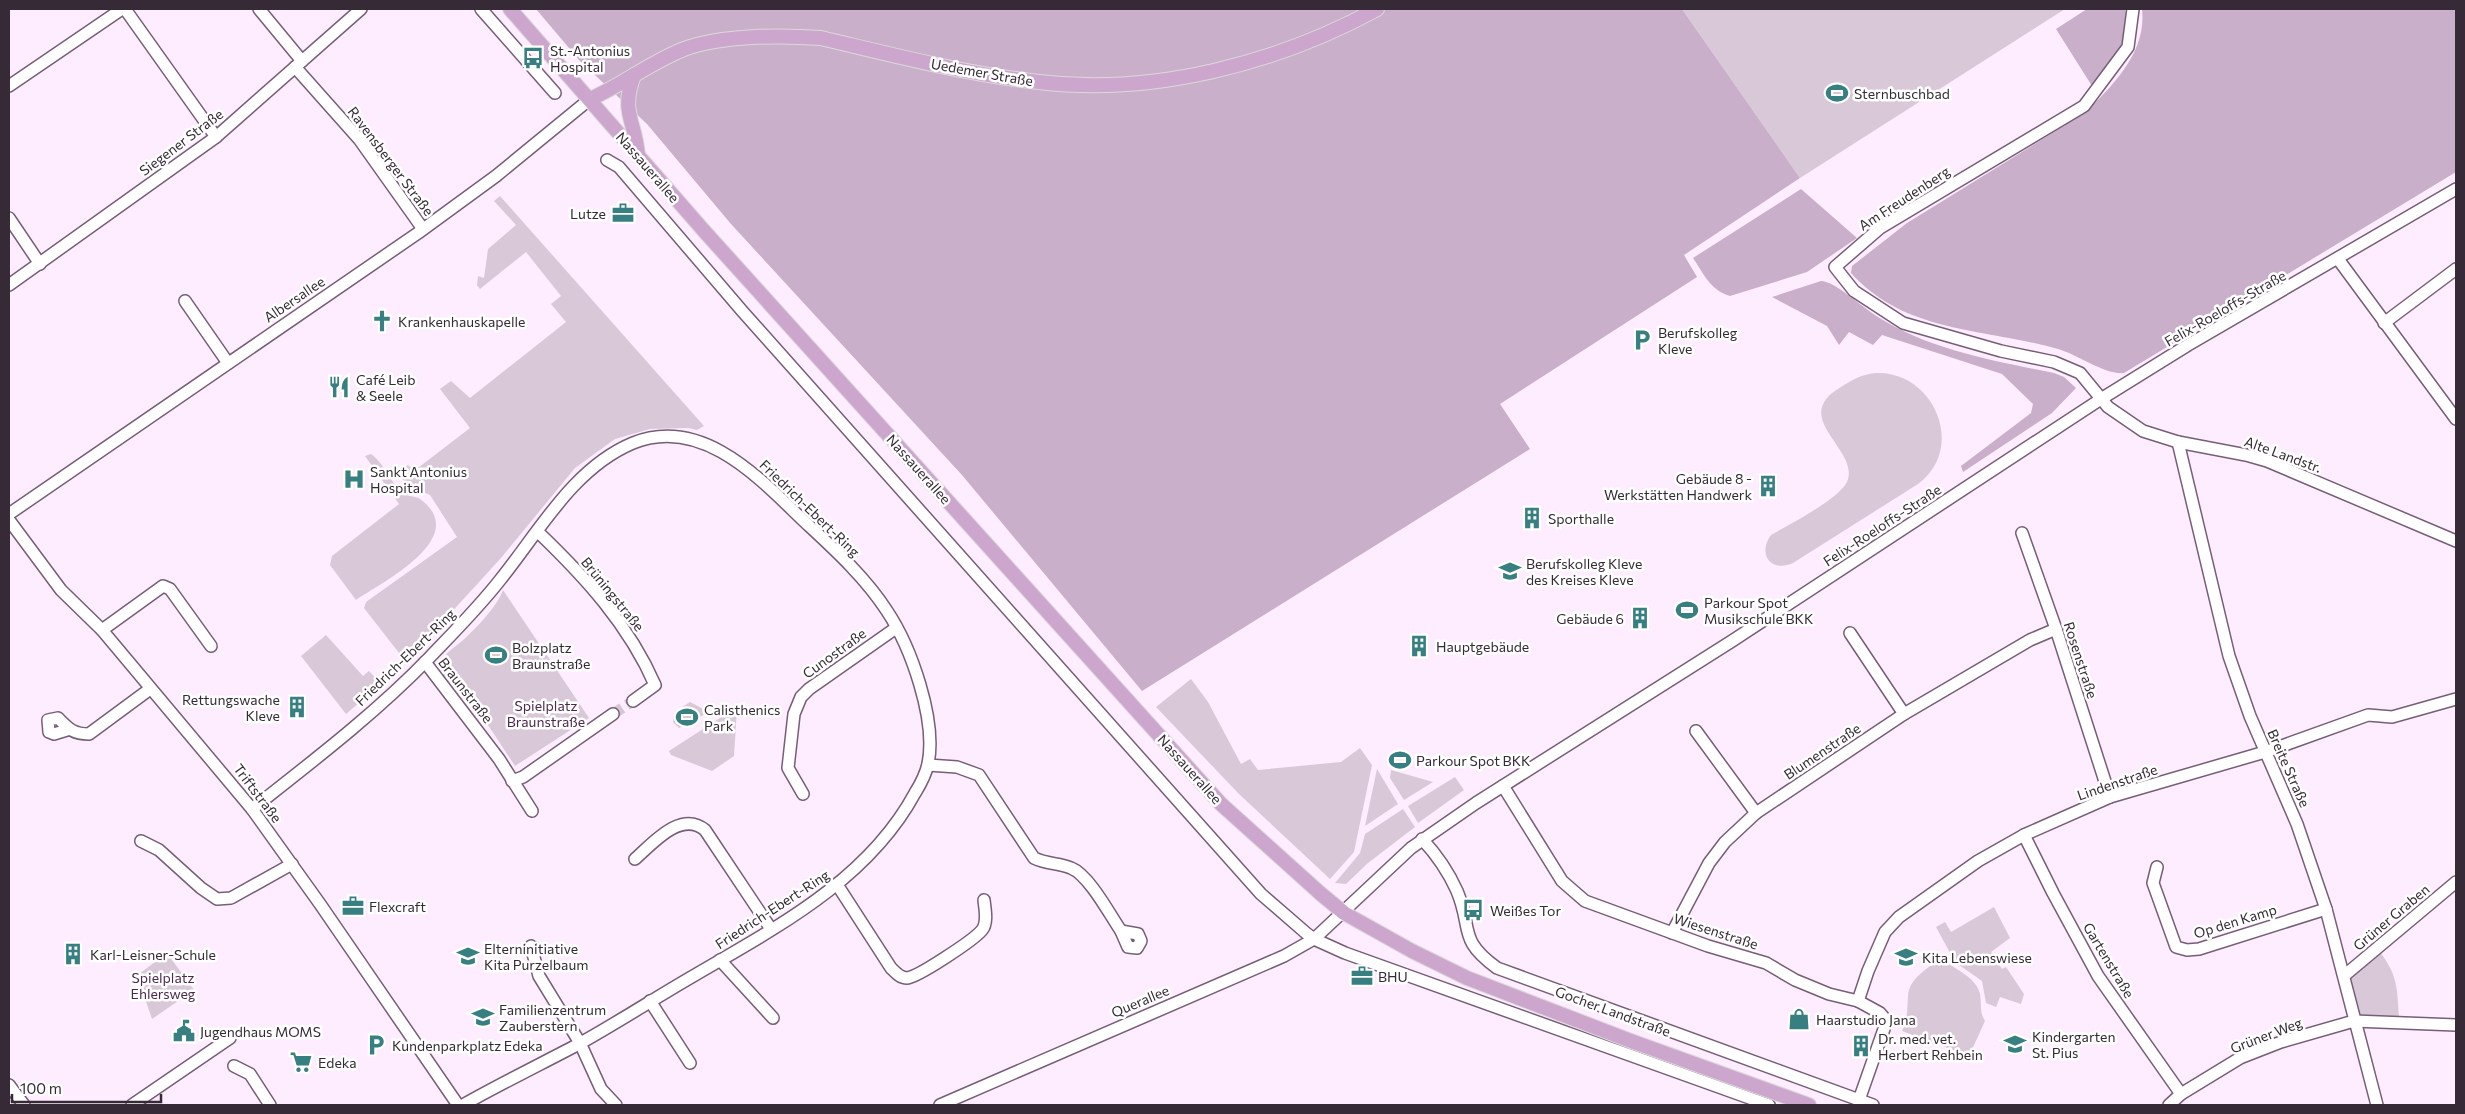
<svg xmlns="http://www.w3.org/2000/svg" width="2465" height="1114" viewBox="0 0 2465 1114" font-family="Commissioner,sans-serif">
	<style>
		.green { fill: #d8c8d8 }
		.forest { fill: #c9afc9 }
		.lines { fill: none; stroke-linecap: round; stroke-linejoin: round }
		.minor-tunnel { stroke: #d6c6d6; stroke-width: 11; stroke-dasharray: 11 5.5; stroke-linecap: butt }
		.minor-casing { stroke: #775e77; stroke-width: 14 }
		.major-casing { stroke: #dbd9db; stroke-width: 16 }
		.minor { stroke: #fff; stroke-width: 11 }
		.major { stroke: #cda6ce; stroke-width: 14 }
		.labels { text-anchor: middle; dominant-baseline: central; stroke-width: 5; stroke-linejoin: round; paint-order: stroke }
		.poi-label { font-size: 14px; fill: #352a35; stroke: #fff; text-anchor: start }
		.street-label { font-size: 14px; fill: #352a35; stroke: #fff }
		.park-label { font-size: 14px; fill: #4c294d; stroke: #fff }
	</style>
	<rect width="100%" height="100%" fill="#feedfe"/>
	<g class="green">
		<path d="M1682,9H2065L1800,178Z"/>
		<path d="M500,196L704,426L697,430L688,428L650,429L615,439L575,468L501,558L406,662L364,608L366,602L457,537L430,495L409,486L397,473L408,465L414,471L470,428L440,389L451,381L470,398L566,322L551,304L561,296L526,252L480,289L477,285L478,276L484,278L488,249L516,225L494,201Z"/>
		<path d="M1876,373C1934,371 1967,448 1918,484L1793,563C1771,573 1757,554 1771,535C1788,525 1844,497 1848,479C1857,448 1789,417 1841,387C1852,380 1862,374 1876,373Z"/>
		<path d="M371,454C385,464 392,486 405,494C409,497 416,496 420,499C472,537 383,582 356,600L330,565L332,556L399,504L365,456Z"/>
		<path d="M503,590L589,718L515,766C499,742 484,717 465,695C457,686 442,679 440,666C443,653 453,649 462,641C474,631 499,604 503,590Z"/>
		<path d="M326,635L363,676L369,671L381,684L346,714L301,656Z"/>
		<path d="M1191,679L1208,702L1241,764L1250,759L1258,770L1341,762L1360,748L1372,765L1354,852L1330,879L1239,794L1156,707Z"/>
		<path d="M690,702L709,712L679,728L673,722L676,711Z"/>
		<path d="M737,707L734,756L712,771L671,755L669,751Z"/>
		<path d="M1377,769L1398,804L1365,826Z"/>
		<path d="M1391,770L1433,782L1404,800L1390,778Z"/>
		<path d="M1455,777L1464,790L1418,823L1408,806Z"/>
		<path d="M1403,809L1415,827L1368,863L1346,884L1335,883L1360,853L1365,834Z"/>
		<path d="M1994,907L2010,938L1991,952L2002,969L2006,967L2024,994L2021,1004L2000,997L1996,1007L1986,1003L1982,981L1955,962L1936,927L1945,922L1951,932Z"/>
		<path d="M2380,952C2398,976 2397,988 2399,1017H2359L2350,978Z"/>
		<path d="M167,953L194,990L152,1019L140,984L135,977Z"/>
		<path d="M1942,958C1954,970 1976,976 1980,994C1982,1004 1979,1012 1985,1021L1969,1056L1902,1031C1908,1019 1907,1009 1908,996C1909,978 1929,967 1942,958Z"/>
	</g>
	<g class="forest">
		<path d="M536,9H1682L1800,178L1684,255L1697,277L1500,404L1530,449L1142,691L962,475L731,224L647,124L580,61Z"/>
		<path d="M2087,9H2125C2133,41 2110,63 2092,86L2056,29Z"/>
		<path d="M2142,9H2456V172L2124,373C2105,375 2079,355 2058,349C1985,328 1906,334 1851,273L1852,266L1907,223L2085,113C2113,85 2147,52 2142,9Z"/>
		<path d="M1801,189L1857,238L1807,272L1730,296C1710,290 1704,274 1693,258Z"/>
		<path d="M1821,281C1835,281 1863,308 1878,317C1930,350 1995,361 2054,373L2064,377L2076,388L2052,413L1963,472L1961,466L2031,413L2033,404L2002,374L1882,335L1873,345L1849,332L1839,345L1827,326L1772,297Z"/>
	</g>
	<g class="lines">
		<path class="minor-tunnel" d="M613,714L633,701"/>
		<g class="minor-casing">
			<g id="minor">
				<path d="M125,9L216,137"/>
				<path d="M259,9L302,61"/>
				<path d="M481,9L555,93"/>
				<path d="M2133,9L2128,47L2084,106L1880,228L1835,267L1854,291L1903,323L2001,351L2054,362L2080,373L2108,407L2143,431L2178,442L2246,455L2267,461L2456,541"/>
				<path d="M295,67L359,139L423,229"/>
				<path d="M9,86L122,9"/>
				<path d="M607,160L619,167L743,312L1261,894L1306,933L1314,939L1345,953L1769,1105"/>
				<path d="M9,218L40,264"/>
				<path d="M2338,259L2456,419"/>
				<path d="M9,285L216,137L361,9"/>
				<path d="M185,301L228,363"/>
				<path d="M2384,323L2456,269"/>
				<path d="M2178,442L2229,656L2250,716L2297,824L2326,909L2377,1105"/>
				<path d="M9,514L418,233L496,176L590,99"/>
				<path d="M9,520L61,590L102,630L252,809L320,904L458,1105"/>
				<path d="M538,532C585,577 629,625 655,685L633,701"/>
				<path d="M2022,533L2056,629L2110,797"/>
				<path d="M102,630L163,586L170,589L211,646"/>
				<path d="M1850,633L1904,714"/>
				<path d="M425,662L499,759L532,811"/>
				<path d="M67,730L54,734L49,732L48,720L58,718C69,729 73,734 89,734L150,689"/>
				<path d="M1696,731L1756,813"/>
				<path d="M928,765L957,767L979,775L1034,858C1046,864 1059,863 1071,868C1089,875 1110,915 1121,931"/>
				<path d="M512,781L523,777L613,714"/>
				<path d="M1503,786L1562,881L1585,901L1708,946L1766,963L1795,980L1829,994L1858,1001L1880,1013L1886,1020L1884,1029L1859,1100"/>
				<path d="M803,794L788,768L794,714L801,697L809,689L896,628"/>
				<path d="M252,809C313,761 376,713 430,657C454,632 479,607 500,580C539,532 573,468 633,443C703,415 761,480 805,522C834,549 865,577 887,611C911,647 937,720 928,764C926,773 920,785 915,793C868,880 777,927 695,975C655,998 617,1023 577,1045C539,1065 500,1084 463,1105"/>
				<path d="M2024,835L2053,893L2098,976L2181,1094"/>
				<path d="M1422,839C1437,855 1448,871 1457,891C1473,929 1457,939 1497,968L1873,1105"/>
				<path d="M141,841L159,850L201,888L217,899L231,898L292,864"/>
				<path d="M635,859C653,843 681,810 705,830L771,929"/>
				<path d="M2157,867L2153,883L2176,947L2187,950L2199,949L2326,909"/>
				<path d="M838,886L891,968C896,973 900,978 907,978C918,977 974,940 982,930C988,923 985,909 984,900"/>
				<path d="M1121,931L1138,934L1141,941L1137,948L1128,947Z"/>
				<path d="M1672,933L1709,863L1725,842L1756,813L1904,714L2030,640L2056,629"/>
				<path d="M531,946L539,976L580,1043L601,1089L616,1105"/>
				<path d="M720,960L773,1018"/>
				<path d="M2345,975L2456,882"/>
				<path d="M650,1001L690,1063"/>
				<path d="M1858,1001L1868,971L1885,932L1899,917L1978,861L2024,835L2110,797L2265,752L2368,715L2392,717L2456,699"/>
				<path d="M234,1066L250,1074L270,1105"/>
				<path d="M9,1085L24,1105"/>
				<path d="M132,1105L230,1038"/>
				<path d="M940,1105L1284,956L1314,939L1411,848L1476,803L1732,641L2101,399L2188,345L2456,189"/>
				<path d="M2169,1105L2181,1094L2240,1058L2281,1042L2354,1021L2456,1025"/>
			</g>
		</g>
		<g class="major-casing">
			<g id="major">
				<path d="M510,9L705,232L1221,804L1321,894L1344,913L1412,951L1467,978L1631,1041L1809,1105"/>
				<path d="M634,75C620,113 635,119 638,155"/>
				<path d="M590,99C622,85 651,62 684,49C722,35 781,35 821,38C893,55 965,74 1039,82C1153,96 1278,63 1377,9"/>
			</g>
		</g>
		<use href="#minor" class="minor"/>
		<use href="#major" class="major"/>
	</g>
	<defs>
		<g id="bus-bare" transform="scale(1.725)"><path d="M-5-6H5V4H4V6H2V4H-2V6H-4V4H-5ZM-3.5-4V0h7V-4ZM-3.5 1.2v1.5H-2V1.2ZM2 1.2v1.5H3.5V1.2Z" fill="#377f80" stroke="#fff" stroke-width="2.5" paint-order="stroke"/></g>
		<g id="stadium-bare" transform="scale(1.725)"><path d="M0-5a6.5 5 0 1 0 0 10a6.5 5 0 1 0 0-10ZM-3.5-1.8h7v3.6h-7Z" fill="#377f80" stroke="#fff" stroke-width="2.5" paint-order="stroke"/></g>
		<g id="office-bare" transform="scale(1.725)"><path d="M-6-3h4V-5.5h4V-3h4V5H-6ZM-1-4.5V-3h2v-1.5ZM-6 0V1H6V0Z" fill="#377f80" stroke="#fff" stroke-width="2.5" paint-order="stroke"/></g>
		<g id="church-bare" transform="scale(1.725)"><path d="M-1.2-6h2.4v3.5h3.3v2.4h-3.3V6h-2.4V-.1h-3.3v-2.4h3.3Z" fill="#377f80" stroke="#fff" stroke-width="2.5" paint-order="stroke"/></g>
		<g id="parking-bare" transform="scale(1.725)"><path d="M-3.5-5.5H1a3.5 3.5 0 0 1 0 7H-1V5.5H-3.5ZM-1-3.4V-.6H.8a1.4 1.4 0 0 0 0-2.8Z" fill="#377f80" stroke="#fff" stroke-width="2.5" paint-order="stroke"/></g>
		<g id="restaurant-bare" transform="scale(1.725)"><path d="M-5-6h1v4h1v-4h1v4h1v-4h1v5L-1.5 .5V6h-2V.5L-5-1ZM5-6V6H3V1.5H1.5Q1.5-4 5-6Z" fill="#377f80" stroke="#fff" stroke-width="2.5" paint-order="stroke"/></g>
		<g id="hospital-bare" transform="scale(1.725)"><path d="M-5-5h3v3.5h4V-5h3V5h-3V1.5h-4V5h-3Z" fill="#377f80" stroke="#fff" stroke-width="2.5" paint-order="stroke"/></g>
		<g id="building-bare" transform="scale(1.725)"><path d="M-4-6H4V6H1V3H-1V6H-4ZM-2.5-4.3h1.7v1.8h-1.7ZM.8-4.3h1.7v1.8H.8ZM-2.5-1h1.7V.8h-1.7ZM.8-1h1.7V.8H.8Z" fill="#377f80" stroke="#fff" stroke-width="2.5" paint-order="stroke"/></g>
		<g id="school-bare" transform="scale(1.725)"><path d="M0-5L7-2L0 1L-7-2ZM-4 1L0 2.5L4 1V4Q0 6-4 4Z" fill="#377f80" stroke="#fff" stroke-width="2.5" paint-order="stroke"/></g>
		<g id="shop-bare" transform="scale(1.725)"><path d="M-5-2.5h2.3a2.7 3.5 0 0 1 5.4 0H5L5.5 6h-11ZM-1.5-2.5h3a1.5 2.3 0 0 0-3 0Z" fill="#377f80" stroke="#fff" stroke-width="2.5" paint-order="stroke"/></g>
		<g id="civic-bare" transform="scale(1.725)"><path d="M-.6-6.5H3V-4.5H.6V-3L4-1V1h2V6H-6V1h2V-1L-.6-3ZM-1.2 2.5V6h2.4V2.5Z" fill="#377f80" stroke="#fff" stroke-width="2.5" paint-order="stroke"/></g>
		<g id="supermarket-bare" transform="scale(1.725)"><path d="M-6-5.5h2.5l.6 2H6L4.5 2H-2.5L-4.4-4H-6ZM-1.5 3.2a1.3 1.3 0 1 0 .1 0ZM3 3.2a1.3 1.3 0 1 0 .1 0Z" fill="#377f80" stroke="#fff" stroke-width="2.5" paint-order="stroke"/></g>
	</defs>
	<g fill-rule="evenodd">
		<use href="#bus-bare" x="533" y="58"/>
		<use href="#stadium-bare" x="1837" y="93"/>
		<use href="#office-bare" x="623" y="213"/>
		<use href="#church-bare" x="382" y="321"/>
		<use href="#parking-bare" x="1642" y="340"/>
		<use href="#restaurant-bare" x="339" y="387"/>
		<use href="#hospital-bare" x="354" y="479"/>
		<use href="#building-bare" x="1768" y="486"/>
		<use href="#building-bare" x="1532" y="518"/>
		<use href="#school-bare" x="1510" y="571"/>
		<use href="#stadium-bare" x="1687" y="610"/>
		<use href="#building-bare" x="1640" y="618"/>
		<use href="#building-bare" x="1419" y="646"/>
		<use href="#stadium-bare" x="496" y="655"/>
		<use href="#building-bare" x="297" y="707"/>
		<use href="#stadium-bare" x="687" y="717"/>
		<use href="#stadium-bare" x="1400" y="760"/>
		<use href="#office-bare" x="353" y="906"/>
		<use href="#bus-bare" x="1473" y="910"/>
		<use href="#building-bare" x="73" y="954"/>
		<use href="#school-bare" x="468" y="956"/>
		<use href="#school-bare" x="1906" y="957"/>
		<use href="#office-bare" x="1362" y="976"/>
		<use href="#school-bare" x="483" y="1017"/>
		<use href="#shop-bare" x="1799" y="1019"/>
		<use href="#civic-bare" x="184" y="1031"/>
		<use href="#school-bare" x="2015" y="1044"/>
		<use href="#parking-bare" x="376" y="1045"/>
		<use href="#building-bare" x="1861" y="1046"/>
		<use href="#supermarket-bare" x="301" y="1062"/>
	</g>
	<g class="labels">
		<g class="poi-label">
			<text x="550" y="50">St.-Antonius<tspan x="550" dy="16">Hospital</tspan></text>
			<text x="1854" y="93">Sternbuschbad</text>
			<text x="606" y="213" text-anchor="end">Lutze</text>
			<text x="398" y="321">Krankenhauskapelle</text>
			<text x="1658" y="332">Berufskolleg<tspan x="1658" dy="16">Kleve</tspan></text>
			<text x="356" y="379">Café Leib<tspan x="356" dy="16">&amp; Seele</tspan></text>
			<text x="370" y="471">Sankt Antonius<tspan x="370" dy="16">Hospital</tspan></text>
			<text x="1752" y="478" text-anchor="end">Gebäude 8 -<tspan x="1752" dy="16">Werkstätten Handwerk</tspan></text>
			<text x="1548" y="518">Sporthalle</text>
			<text x="1526" y="563">Berufskolleg Kleve<tspan x="1526" dy="16">des Kreises Kleve</tspan></text>
			<text x="1704" y="602">Parkour Spot<tspan x="1704" dy="16">Musikschule BKK</tspan></text>
			<text x="1624" y="618" text-anchor="end">Gebäude 6</text>
			<text x="1436" y="646">Hauptgebäude</text>
			<text x="512" y="647">Bolzplatz<tspan x="512" dy="16">Braunstraße</tspan></text>
			<text x="280" y="699" text-anchor="end">Rettungswache<tspan x="280" dy="16">Kleve</tspan></text>
			<text x="704" y="709">Calisthenics<tspan x="704" dy="16">Park</tspan></text>
			<text x="1416" y="760">Parkour Spot BKK</text>
			<text x="369" y="906">Flexcraft</text>
			<text x="1490" y="910">Weißes Tor</text>
			<text x="484" y="948">Elterninitiative<tspan x="484" dy="16">Kita Purzelbaum</tspan></text>
			<text x="90" y="954">Karl-Leisner-Schule</text>
			<text x="1922" y="957">Kita Lebenswiese</text>
			<text x="1378" y="976">BHU</text>
			<text x="499" y="1009">Familienzentrum<tspan x="499" dy="16">Zauberstern</tspan></text>
			<text x="1816" y="1019">Haarstudio Jana</text>
			<text x="200" y="1031">Jugendhaus MOMS</text>
			<text x="2032" y="1036">Kindergarten<tspan x="2032" dy="16">St. Pius</tspan></text>
			<text x="1878" y="1038">Dr. med. vet.<tspan x="1878" dy="16">Herbert Rehbein</tspan></text>
			<text x="392" y="1045">Kundenparkplatz Edeka</text>
			<text x="318" y="1062">Edeka</text>
		</g>
		<g class="street-label">
			<text transform="translate(982 72) rotate(10)">Uedemer Straße</text>
			<text transform="translate(181 142) rotate(-37)">Siegener Straße</text>
			<text transform="translate(391 161) rotate(53)">Ravensberger Straße</text>
			<text transform="translate(648 167) rotate(49)">Nassauerallee</text>
			<text transform="translate(1904 198) rotate(-33)">Am Freudenberg</text>
			<text transform="translate(294 299) rotate(-34)">Albersallee</text>
			<text transform="translate(2225 308) rotate(-30)">Felix-Roeloffs-Straße</text>
			<text transform="translate(2283 454) rotate(20)">Alte Landstr.</text>
			<text transform="translate(919 469) rotate(48)">Nassauerallee</text>
			<text transform="translate(810 508) rotate(44)">Friedrich-Ebert-Ring</text>
			<text transform="translate(1882 525) rotate(-33)">Felix-Roeloffs-Straße</text>
			<text transform="translate(613 594) rotate(51)">Brüningstraße</text>
			<text transform="translate(834 653) rotate(-36)">Cunostraße</text>
			<text transform="translate(405 657) rotate(-44)">Friedrich-Ebert-Ring</text>
			<text transform="translate(2081 660) rotate(72)">Rosenstraße</text>
			<text transform="translate(466 690) rotate(52)">Braunstraße</text>
			<text transform="translate(1822 751) rotate(-34)">Blumenstraße</text>
			<text transform="translate(2289 768) rotate(66)">Breite Straße</text>
			<text transform="translate(1190 769) rotate(48)">Nassauerallee</text>
			<text transform="translate(2117 782) rotate(-19)">Lindenstraße</text>
			<text transform="translate(258 793) rotate(53)">Triftstraße</text>
			<text transform="translate(772 909) rotate(-33)">Friedrich-Ebert-Ring</text>
			<text transform="translate(2391 917) rotate(-40)">Grüner Graben</text>
			<text transform="translate(2235 921) rotate(-17)">Op den Kamp</text>
			<text transform="translate(1716 931) rotate(18)">Wiesenstraße</text>
			<text transform="translate(2109 960) rotate(59)">Gartenstraße</text>
			<text transform="translate(1140 1001) rotate(-23)">Querallee</text>
			<text transform="translate(1613 1011) rotate(20)">Gocher Landstraße</text>
			<text transform="translate(2266 1035) rotate(-21)">Grüner Weg</text>
		</g>
		<g class="park-label">
			<text x="546" y="705">Spielplatz<tspan x="546" dy="16">Braunstraße</tspan></text>
			<text x="163" y="977">Spielplatz<tspan x="163" dy="16">Ehlersweg</tspan></text>
		</g>
	</g>
	<rect width="2465" height="1114" fill="none" stroke="#352a35" stroke-width="20"/>
	<path d="M12 1094v8h149v-8" fill="none" stroke="#352a35" stroke-width="2.5"/>
	<text x="20" y="1094" font-size="15" fill="#352a35" stroke="#ffffff" stroke-width="4" paint-order="stroke">100 m</text>
</svg>
